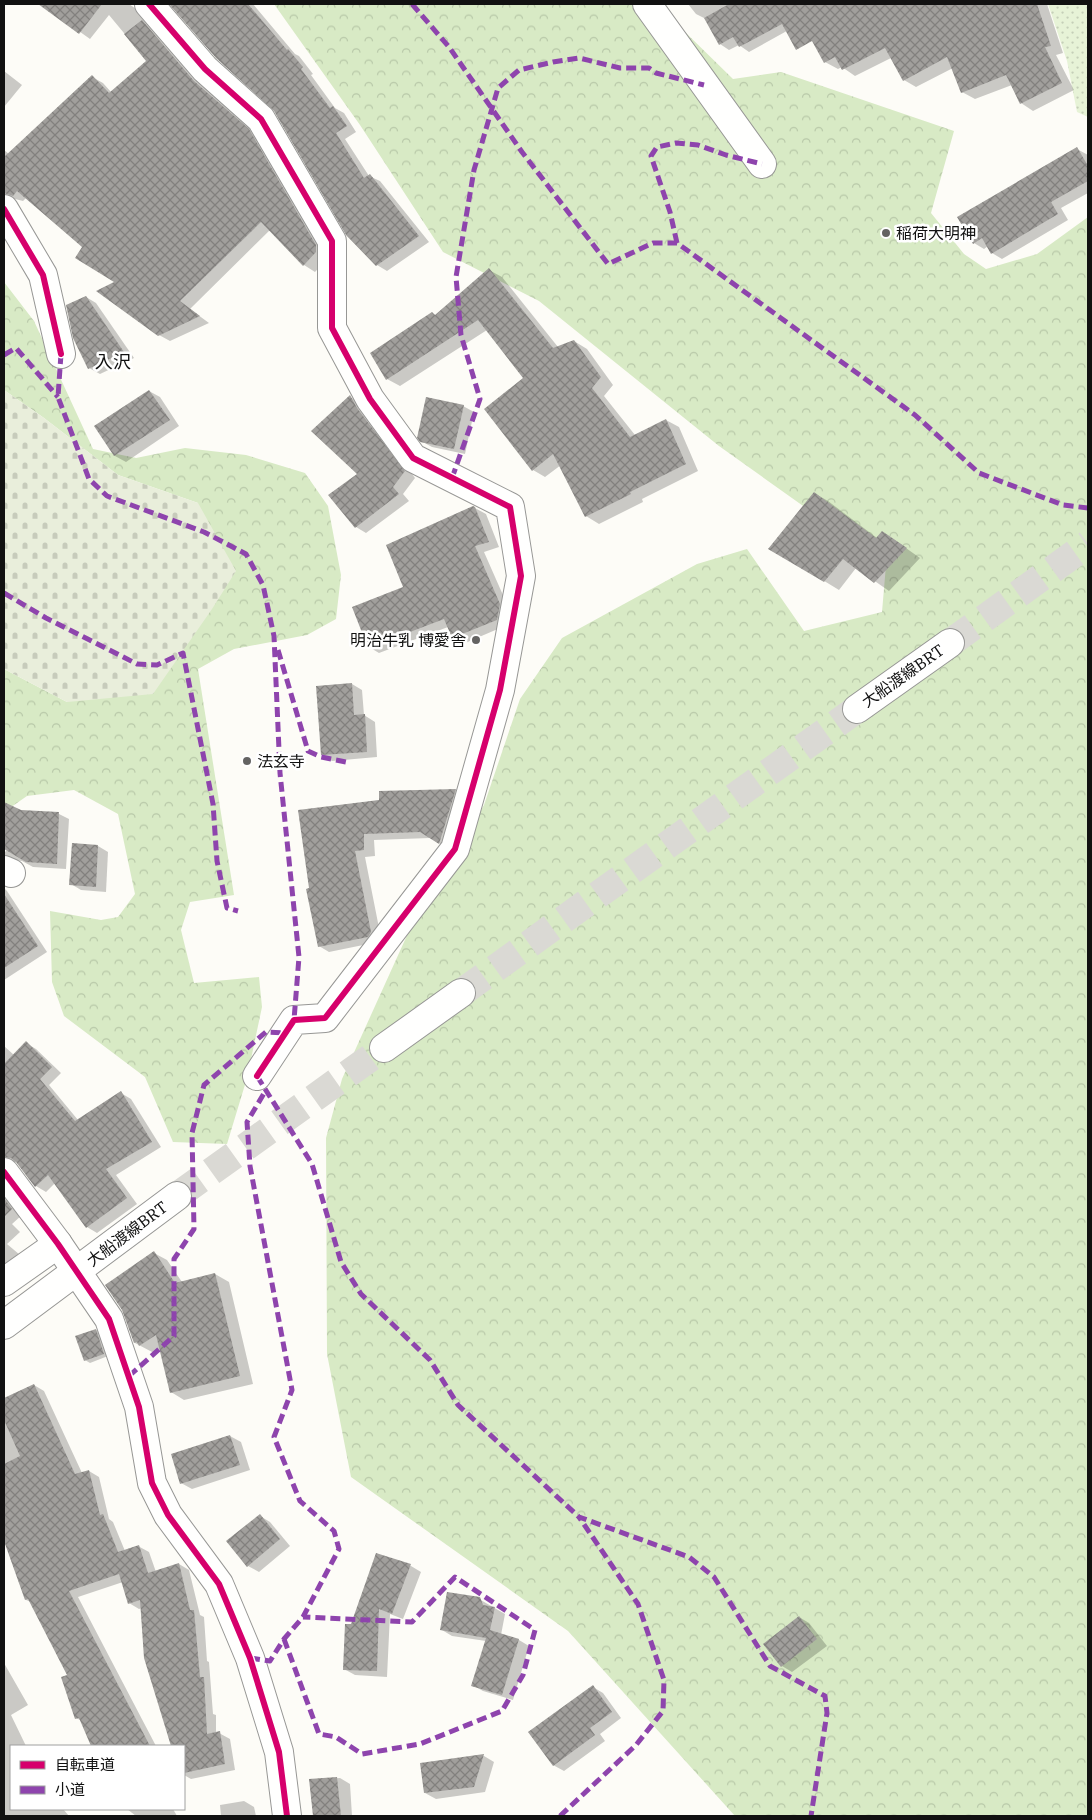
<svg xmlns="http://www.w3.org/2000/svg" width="1092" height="1820" viewBox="0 0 1092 1820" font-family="'Roboto Serif','Noto Sans JP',serif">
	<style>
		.green { fill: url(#green-dots) }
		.forest { fill: url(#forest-crowns) }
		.cemetery { fill: url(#cemetery-stones) }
		.shadow { fill: #0003 }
		.building { fill: url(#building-cross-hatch) }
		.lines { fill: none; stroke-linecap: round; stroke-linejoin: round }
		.minor-tunnel { stroke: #dad9d4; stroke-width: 28; stroke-dasharray: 28 14; stroke-linecap: butt }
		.minor-casing { stroke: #979795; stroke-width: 30 }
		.minor { stroke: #fffffe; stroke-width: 28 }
		.quiet { stroke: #8e44ad; stroke-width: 5; stroke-dasharray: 10 5; stroke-linecap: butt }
		.cycleway-casing { stroke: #fff; stroke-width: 9 }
		.cycleway { stroke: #d6006c; stroke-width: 6 }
		.poi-dot { fill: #646362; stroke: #fff; stroke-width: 2 }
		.labels { text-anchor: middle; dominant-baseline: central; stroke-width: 5; stroke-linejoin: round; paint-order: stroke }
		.poi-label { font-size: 16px; fill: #111; stroke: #fff; text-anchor: start }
		.street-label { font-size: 16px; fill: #111; stroke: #fff }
		.neighbourhood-label { font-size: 18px; fill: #111; stroke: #fff }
	</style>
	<defs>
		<pattern id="green-dots" width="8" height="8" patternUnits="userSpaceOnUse" patternTransform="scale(1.25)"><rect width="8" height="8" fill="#e7f3d7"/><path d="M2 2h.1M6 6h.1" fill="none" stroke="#c5cfb8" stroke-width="1.8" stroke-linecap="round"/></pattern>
		<pattern id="forest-crowns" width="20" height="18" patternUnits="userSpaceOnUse" patternTransform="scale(1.25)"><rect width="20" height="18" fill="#d8eac5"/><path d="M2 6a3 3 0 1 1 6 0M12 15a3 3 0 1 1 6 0" fill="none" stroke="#b8c8a8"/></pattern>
		<pattern id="cemetery-stones" width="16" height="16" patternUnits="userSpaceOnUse" patternTransform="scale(1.25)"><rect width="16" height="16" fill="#e9eedb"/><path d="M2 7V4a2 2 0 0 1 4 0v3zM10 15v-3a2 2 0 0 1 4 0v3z" fill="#c7cbbb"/></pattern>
		<pattern id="building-cross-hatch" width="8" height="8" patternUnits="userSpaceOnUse" patternTransform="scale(1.25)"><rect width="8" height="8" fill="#a19f9c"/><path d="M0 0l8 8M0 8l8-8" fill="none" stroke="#82807e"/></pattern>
	</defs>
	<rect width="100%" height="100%" fill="#fdfcf7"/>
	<path class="green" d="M1048,4H1088V117L1077,112L1067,61Z"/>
	<g class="forest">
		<path d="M274,4H664L684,31L733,79L781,72L954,131L931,213L964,254L986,269L1037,254L1088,217V1816H735L568,1631L351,1477L327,1354L326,1138L342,1079L409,931L484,805L520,699L562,638L697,564L747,549L804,631L882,612L886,565L719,446L539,301L443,252L360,125Z"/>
		<path d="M4,282L34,321L93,449L136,458L185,448L246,455L305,473L328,506L341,575L336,619L307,635L234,649L198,669L234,895L190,902L181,930L194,983L259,977L262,1007L247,1078L227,1144L173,1142L145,1077L64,1016L52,982L50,911L101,920L118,917L135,894L118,814L74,790L27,796L4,812V669L67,702L198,503L118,475L44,418L4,390Z"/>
	</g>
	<path class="cemetery" d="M4,390L44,418L118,475L198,503L236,571L212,609L153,694L67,702L4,669Z"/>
	<g class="shadow">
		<path d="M41,4H129L146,16L148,22L204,87L260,137L327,259L315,272L304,265L270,230L190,309L209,323L170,341L159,335L117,283L83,247L26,198L23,201L15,199L8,201L4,205V150L9,154L92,77L103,83L111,92L148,62L109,15L90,39Z"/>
		<path d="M170,4H253L295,54L299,56L313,74L311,75L335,108L344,113L356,132L345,139L369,176L380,181L429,242L387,271L377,265L275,110L217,57Z"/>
		<path d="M688,4H773L794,27L749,52L739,45L729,50L720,44L706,19L696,14Z"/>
		<path d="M802,4H1047L1063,53L1056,55L1074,90L1033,111L1021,103L1012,85L975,99L962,92L953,68L916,87L904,80L891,58L855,76L842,67L838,69L825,62L822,35Z"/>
		<path d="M4,71L22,85L4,107Z"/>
		<path d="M1077,149L1088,155V193L1061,208L1068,220L1002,259L992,253L988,246L984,249L974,243Z"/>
		<path d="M489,270L502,277L558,347L574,341L587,349L613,385L604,396L635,435L666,420L679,427L698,471L642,499L643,502L599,524L586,516L561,465L545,477L533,470L524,378L487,330L400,386L387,379L432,313L437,316Z"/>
		<path d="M86,297L96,303L134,358L100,374L89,368Z"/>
		<path d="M149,391L160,397L179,426L126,462L115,456L96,427Z"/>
		<path d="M350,397L361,403L368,415L415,478L403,494L409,501L366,533L356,527L359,474Z"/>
		<path d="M463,406L474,412L465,454L432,447L421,441Z"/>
		<path d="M814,493L828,501L877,538L896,541L920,558L889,591L856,568L839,590L770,548Z"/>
		<path d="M473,507L486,514L499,547L484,552L510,611L507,625L463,644L453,638L448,627L379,653L369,647L404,588Z"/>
		<path d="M352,684L362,690L364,715L375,722L377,757L332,761L322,754Z"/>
		<path d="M456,790L466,796L449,849L430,838L374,840L375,856L365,857L381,938L378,942L329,952L319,946L300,811Z"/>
		<path d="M4,803L20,811L59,814L69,819L66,869L33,867L22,861L13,860L4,864V853L7,850L4,848Z"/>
		<path d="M98,846L108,852L106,892L81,890L71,884Z"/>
		<path d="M4,888L7,891L47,952L4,980Z"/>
		<path d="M26,1043L36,1049L61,1073L49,1085L78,1120L121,1093L131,1099L161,1147L116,1175L137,1204L97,1233L87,1227L55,1183L46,1192L36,1186L18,1162H13L4,1166V1046L14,1055Z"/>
		<path d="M4,1192L22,1215L12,1224L20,1232L7,1244L26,1260L4,1276Z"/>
		<path d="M154,1253L167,1260L182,1282L215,1274L229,1282L253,1384L184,1400L171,1392L160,1348L154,1353L135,1343Z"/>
		<path d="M96,1330L101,1333L108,1356L90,1363L85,1360Z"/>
		<path d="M34,1385L44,1391L82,1473L89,1471L99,1477L109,1519L113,1522L125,1551L138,1546L149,1552L156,1572L179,1564L189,1570L200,1615L204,1617L207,1661L209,1662L213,1714L216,1715V1733H219L230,1739L235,1770L191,1779L184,1775V1746H173L146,1658L142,1608L139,1609L129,1603L123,1582L78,1597L156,1746H92L82,1721L76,1718L69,1676L31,1602L26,1600L4,1540V1399Z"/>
		<path d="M230,1436L241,1442L250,1470L192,1489L181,1483Z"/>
		<path d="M260,1516L270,1522L290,1546L259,1572L248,1566Z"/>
		<path d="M377,1555L411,1566L421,1572L403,1619L390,1614L387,1677L355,1675L344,1669L352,1626Z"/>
		<path d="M479,1599L505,1614L501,1635L519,1640L529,1646L513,1700L483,1691L472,1685L486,1641L452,1636L442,1630Z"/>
		<path d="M799,1617L809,1623L827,1646L792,1672L782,1666Z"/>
		<path d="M4,1663L28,1705L11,1715L26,1746H11V1809H63L69,1816H6L4,1814Z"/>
		<path d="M593,1687L603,1693L621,1718L600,1734L605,1741L564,1771L553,1765Z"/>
		<path d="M484,1756L494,1762L485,1792L436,1799L425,1793L422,1764Z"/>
		<path d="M340,1778L350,1784L352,1816H314L310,1780Z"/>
		<path d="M244,1801L254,1807L256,1816H221L220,1805Z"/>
		<path d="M127,1809H173L177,1816H136Z"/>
	</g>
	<g class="building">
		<path d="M38,4H102L79,34Z"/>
		<path d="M169,4H248L287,50L288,49L303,67L301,69L330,108L333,106L347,126L336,133L364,178L370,174L419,236L376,266L346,235L274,111L216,58Z"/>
		<path d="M729,4H1037L1051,46L1045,47L1062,83L1020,104L1006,75L961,93L947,57L903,81L885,48L842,70L835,57L824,63L812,41L796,50L782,24L739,47L733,37L719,45L704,18Z"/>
		<path d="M142,20L194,81L249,129L316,245V252L303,266L261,222L180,301L200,316L158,336L96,291L114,282L75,258L82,247L17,191L13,196L4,193V157L92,75L109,93L146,61L124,34Z"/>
		<path d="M1077,147L1088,166V181L1051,202L1058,214L991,254L982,238L973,244L957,217Z"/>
		<path d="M489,268L553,348L574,340L601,377L592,388L630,437L666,419L686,464L630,492L631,494L585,517L553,454L532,471L484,409L523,378L478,320L386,380L370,353L432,312L435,315Z"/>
		<path d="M86,296L124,352L88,369L73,338L66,305Z"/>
		<path d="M149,390L170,420L114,456L94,426Z"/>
		<path d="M350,395L357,408L405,471L393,487L399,494L355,528L328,495L357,474L311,431Z"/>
		<path d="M426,397L464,405L454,449L420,442L417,438Z"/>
		<path d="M814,492L876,538L882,531L907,548L874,583L843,559L824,582L768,549Z"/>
		<path d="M473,506L475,507L489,542L475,546L500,604L497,620L452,638L444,619L368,648L352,607L403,587L386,545Z"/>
		<path d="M352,683L354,715L365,714L367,752L321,755L316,686Z"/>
		<path d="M456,789L439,844L420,832L364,834V850L355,851L371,932L368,937L318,947L306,889L309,888L298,810L379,800V791Z"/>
		<path d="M4,802L21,810L59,812L57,864L26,862L4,849Z"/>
		<path d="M72,843L98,845L96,887L69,885Z"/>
		<path d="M4,894L38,946L4,968Z"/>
		<path d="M26,1041L52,1067L40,1079L75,1121L121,1091L152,1142L106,1169L127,1198L86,1228L48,1175L35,1187L16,1162L11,1158L4,1157V1064Z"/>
		<path d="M4,1198L12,1209L4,1217Z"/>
		<path d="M154,1251L175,1283L215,1273L240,1376L170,1393L156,1335L139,1346L137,1342L134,1343L122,1310L105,1285Z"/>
		<path d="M96,1329L104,1354L84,1361L75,1336Z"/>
		<path d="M34,1384L75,1474L89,1470L100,1515L103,1514L118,1552L139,1545L148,1573L179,1563L190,1610H194L200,1677H204L207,1734L220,1731L225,1764L184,1773V1746H171L144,1658L140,1600L128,1604L119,1574L69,1591L150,1746H91L79,1718L75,1719L61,1677L67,1675L28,1599L25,1600L4,1541V1464L20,1456L4,1420V1398Z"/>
		<path d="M230,1435L240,1465L180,1484L171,1454Z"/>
		<path d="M260,1514L280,1539L247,1567L226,1541Z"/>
		<path d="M376,1553L411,1564L392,1614L379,1609L377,1671L343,1670L345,1624H351Z"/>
		<path d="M447,1592L480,1597L483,1605L495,1607L490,1630L519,1639L502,1695L471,1686L486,1638L440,1630Z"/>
		<path d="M799,1616L817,1639L781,1667L763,1644Z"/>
		<path d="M593,1685L612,1712L590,1728L595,1735L553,1766L528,1732Z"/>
		<path d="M484,1754L474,1787L424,1793L420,1763Z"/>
		<path d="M337,1777L341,1816H313L309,1779Z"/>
	</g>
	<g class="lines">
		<g class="minor-tunnel">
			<path d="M950,643L1088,544"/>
			<path d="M461,993L857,709"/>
			<path d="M177,1196L384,1048"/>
		</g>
		<g class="minor-casing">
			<g id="minor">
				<path d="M149,4L205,69L261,119L332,241V328L370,399L413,458L510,507L521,576L500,690L455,849L325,1018L294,1020L257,1076"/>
				<path d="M647,4L762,164"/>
				<path d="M4,209L43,275L61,354"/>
				<path d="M857,709L950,643"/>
				<path d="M4,870L11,873"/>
				<path d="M384,1048L461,993"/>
				<path d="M4,1172L58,1244L109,1319L139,1407L152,1483L168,1515L219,1584L250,1658L279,1752L287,1816"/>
				<path d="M4,1282L58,1244"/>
				<path d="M4,1325L177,1196"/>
			</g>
		</g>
		<use href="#minor" class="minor"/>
		<g class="quiet">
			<path d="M412,4L449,47L522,152L608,264L653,243H677L915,415L979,473L1063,505L1088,508"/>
			<path d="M677,243L670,212L651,156L657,147L676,143L698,145L726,155L762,164"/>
			<path d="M61,354L58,397L89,479L107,496L204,532L246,554L263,585L274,636L280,773L299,957L294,1020"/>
			<path d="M4,355L16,348L58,397"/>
			<path d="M452,478L480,399L461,335L456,277L474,170L498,88L519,70L553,62L579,58L620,68H649L656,73L704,85"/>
			<path d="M4,593L46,618L137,664L157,665L183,653L213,804L217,861L227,908L238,911"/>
			<path d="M278,650L308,751L321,757L346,762"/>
			<path d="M257,1076L312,1164L341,1262L361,1294L430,1360L458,1405L579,1517L689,1557L714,1577L770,1666L825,1696L827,1713L811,1816"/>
			<path d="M129,1376L174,1336V1259L194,1229L192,1133L204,1085L266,1032L285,1033"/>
			<path d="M284,1639L319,1734L336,1737L362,1754L420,1744L502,1711L523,1675L535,1630L455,1577L412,1622L303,1617"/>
			<path d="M250,1658L270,1661L284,1639L303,1617L339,1549L334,1531L300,1501L274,1437L292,1390L250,1166L247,1122L266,1090"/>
			<path d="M560,1816L636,1745L663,1711L664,1680L638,1604L579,1517"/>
		</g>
		<g class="cycleway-casing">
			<g id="cycleway">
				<path d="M149,4L205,69L261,119L332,241V328L370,399L413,458L510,507L521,576L500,690L455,849L325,1018L294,1020L257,1076"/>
				<path d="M4,209L43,275L61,354"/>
				<path d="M4,1172L58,1244L109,1319L139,1407L152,1483L168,1515L219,1584L250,1658L279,1752L287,1816"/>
			</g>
		</g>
		<use href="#cycleway" class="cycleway"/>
	</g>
	<g class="poi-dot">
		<circle cx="886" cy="233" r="5"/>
		<circle cx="476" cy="640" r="5"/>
		<circle cx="247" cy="761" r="5"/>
	</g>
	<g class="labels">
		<g class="poi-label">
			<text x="896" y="233">稲荷大明神</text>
			<text x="466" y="640" text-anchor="end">明治牛乳 博愛舎</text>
			<text x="257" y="761">法玄寺</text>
		</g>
		<g class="street-label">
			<text transform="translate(903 676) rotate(-35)">大船渡線BRT</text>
			<text transform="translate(127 1234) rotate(-37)">大船渡線BRT</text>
		</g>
		<g class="neighbourhood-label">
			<text x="113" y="361">入沢</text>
		</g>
	</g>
	<rect width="1092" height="1820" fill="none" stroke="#111111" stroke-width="10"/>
	<rect x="10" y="1745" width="175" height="65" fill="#ffffff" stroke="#a0a0a0"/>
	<rect x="20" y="1761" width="25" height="8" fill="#d6006c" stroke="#a0a0a0"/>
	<text x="55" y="1770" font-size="15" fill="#111111">自転車道</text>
	<rect x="20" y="1786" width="25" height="8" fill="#8e44ad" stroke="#a0a0a0"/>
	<text x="55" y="1795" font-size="15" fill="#111111">小道</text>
</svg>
